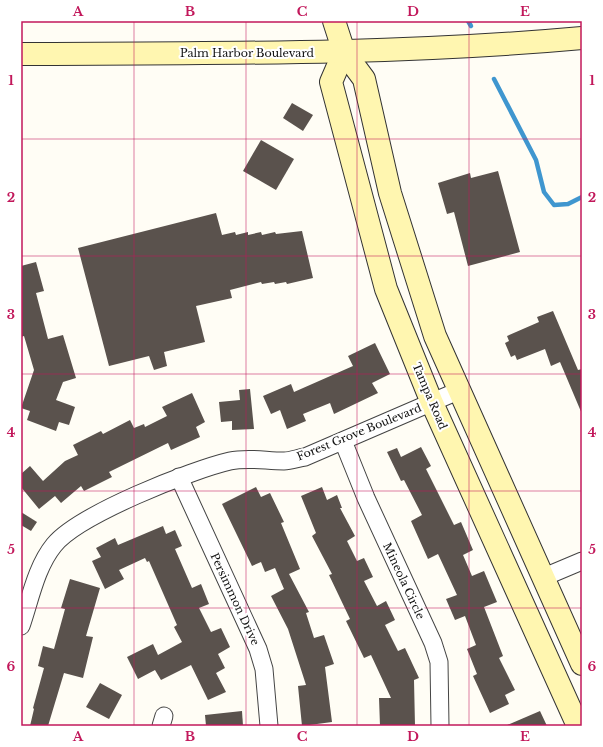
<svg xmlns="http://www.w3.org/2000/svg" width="603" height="747" viewBox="0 0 603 747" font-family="'Libre Baskerville',serif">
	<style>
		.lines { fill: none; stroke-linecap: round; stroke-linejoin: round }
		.stream { stroke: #3f96cf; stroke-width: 4.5 }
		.building { fill: #5a524d }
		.street-casing { stroke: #444; stroke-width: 19 }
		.secondary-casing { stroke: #333; stroke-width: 24 }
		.street { stroke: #fff; stroke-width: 17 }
		.secondary { stroke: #fff6b0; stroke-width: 22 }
		.grid { fill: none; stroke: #c2185b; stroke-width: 1; stroke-opacity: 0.55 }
		.labels { text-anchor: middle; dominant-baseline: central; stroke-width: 4; stroke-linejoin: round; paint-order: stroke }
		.street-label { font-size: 11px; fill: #111; stroke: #fff }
		.neatline { fill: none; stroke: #c2185b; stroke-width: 1.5 }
		.grid-label { font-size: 13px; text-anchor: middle; font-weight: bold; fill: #c2185b }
	</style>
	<rect width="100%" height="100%" fill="#fffdf5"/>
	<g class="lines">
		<g class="stream">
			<path d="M468,21L471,26"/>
			<path d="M494,79L536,160L544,192L554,205L568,204L582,197"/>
		</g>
	</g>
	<g class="building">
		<path d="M292,103L313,115L303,131L283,118Z"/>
		<path d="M261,140L294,159L276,190L243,171Z"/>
		<path d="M498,171L520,252L468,266L454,212L447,214L438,183L470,173L471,178Z"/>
		<path d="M216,213L222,235L235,232L236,235L248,232V235L261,232L262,235L275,232L276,234L302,231L313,278L287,284L286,282L275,284L274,282L262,284L261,282L230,290L232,298L196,306L205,342L164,352L167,366L154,370L149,356L109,366L78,248Z"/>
		<path d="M36,262L44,291L36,293L48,339L63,335L76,378L63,382L56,400L75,407L69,425L59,422L56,431L27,420L30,411L21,408L34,370L24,336L21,337V266Z"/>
		<path d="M553,311L578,370L582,369V414L560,362L551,366L545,349L517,360L515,355L511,357L505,343L509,341L507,336L539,322L537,317Z"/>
		<path d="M375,343L390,374L372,383L378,393L334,414L330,403L303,414L306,421L287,429L280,410L271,414L263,396L291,384L294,392L353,366L348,356Z"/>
		<path d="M250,389L254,429L232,430V421L221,422L219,402L240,400L239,390Z"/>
		<path d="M192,393L205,422L196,427L200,437L171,450L168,443L109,472L112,477L84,491L81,486L61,503L55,496L39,509L21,487V474L30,466L43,481L65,461L78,455L73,445L101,431L103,434L130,420L134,428L144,424L145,427L167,416L162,407Z"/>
		<path d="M421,447L431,466L426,469L454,525L461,522L473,550L463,555L472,576L484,571L497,602L484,607L503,656L499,658L515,690L505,695L509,704L490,713L473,676L477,674L467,649L476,645L465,616L455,620L446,599L457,595L438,554L428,559L411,521L422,515L404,480L401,481L387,452L397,448L401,457Z"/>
		<path d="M256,487L261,497L270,493L284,522L281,523L300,569L289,574L309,612L306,613L314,638L324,635L334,664L325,667L332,722L302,726L298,686L306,685L288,629L271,596L284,589L275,568L265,572L261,562L252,566L222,504Z"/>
		<path d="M322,487L327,500L337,495L342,508H340L355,536L347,541L357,561L364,558L373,577L364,581L377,606L386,601L395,620L385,625L398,651L405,648L419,678L414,680L415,726H380L379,698H391L371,655L364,658L346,621L350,619L329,575L332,574L312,536L316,533L301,496Z"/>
		<path d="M21,512L37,522L31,531L21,525Z"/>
		<path d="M163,526L166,534L175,530L182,546L175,549L192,588L201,584L209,604L199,608L211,632L221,628L230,647L218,654L225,668L216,673L226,692L208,700L191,665L161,680L155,670L138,679L127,657L153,644L158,655L182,642L174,627L177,625L149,561L147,562L145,558L119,570L124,579L105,589L92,561L101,557L96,548L115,538L118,545Z"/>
		<path d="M70,579L100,588L86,636L93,637L83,678L64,673L48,726H30L34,709L33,708L44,668L38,666L43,646L54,649L65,609L61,608Z"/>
		<path d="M100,683L122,695L109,719L86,707Z"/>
		<path d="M242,711L243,726H206L205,715Z"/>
		<path d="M540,711L547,726H505Z"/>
	</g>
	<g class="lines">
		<g class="street-casing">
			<g id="street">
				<path d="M343,441L366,498L433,643L439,662L440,726"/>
				<path d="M179,477L258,649L264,669L269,726"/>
				<path d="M544,577L582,561"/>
				<path d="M21,626C30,600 36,567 54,545C78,515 191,470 230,461C248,457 266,461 284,461C291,461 298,458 305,457L458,391"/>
				<path d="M161,726L164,716"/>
			</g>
		</g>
		<g class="secondary-casing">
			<g id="secondary">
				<path d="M334,21L344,52L364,79L390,193L435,336L582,664"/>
				<path d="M344,52L331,82L386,289L432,403L578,726"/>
				<path d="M21,54C208,53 395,55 582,38"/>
			</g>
		</g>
		<use href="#street" class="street"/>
		<use href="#secondary" class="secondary"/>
	</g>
	<path class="grid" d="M134,21V726M246,21V726M357,21V726M469,21V726M21,139H582M21,256H582M21,374H582M21,491H582M21,608H582"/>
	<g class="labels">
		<g class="street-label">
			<text x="247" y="53">Palm Harbor Boulevard</text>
			<text transform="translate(430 396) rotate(67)">Tampa Road</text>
			<text transform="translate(359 432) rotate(-22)">Forest Grove Boulevard</text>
			<text transform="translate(404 581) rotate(65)">Mineola Circle</text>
			<text transform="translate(235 599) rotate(65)">Persimmon Drive</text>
		</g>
	</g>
	<rect width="603" height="747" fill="none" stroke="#ffffff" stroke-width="44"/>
	<rect x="22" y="22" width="559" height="703" class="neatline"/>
	<g class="grid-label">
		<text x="78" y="16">A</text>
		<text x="190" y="16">B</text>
		<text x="302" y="16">C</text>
		<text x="413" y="16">D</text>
		<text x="525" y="16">E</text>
		<text x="11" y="85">1</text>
		<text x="592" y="85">1</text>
		<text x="11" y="202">2</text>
		<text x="592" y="202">2</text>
		<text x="11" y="319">3</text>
		<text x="592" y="319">3</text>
		<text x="11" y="437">4</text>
		<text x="592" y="437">4</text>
		<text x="11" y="554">5</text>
		<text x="592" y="554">5</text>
		<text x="11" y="671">6</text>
		<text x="592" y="671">6</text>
		<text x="78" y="741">A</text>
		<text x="190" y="741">B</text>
		<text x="302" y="741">C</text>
		<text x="413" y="741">D</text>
		<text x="525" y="741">E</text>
	</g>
</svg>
